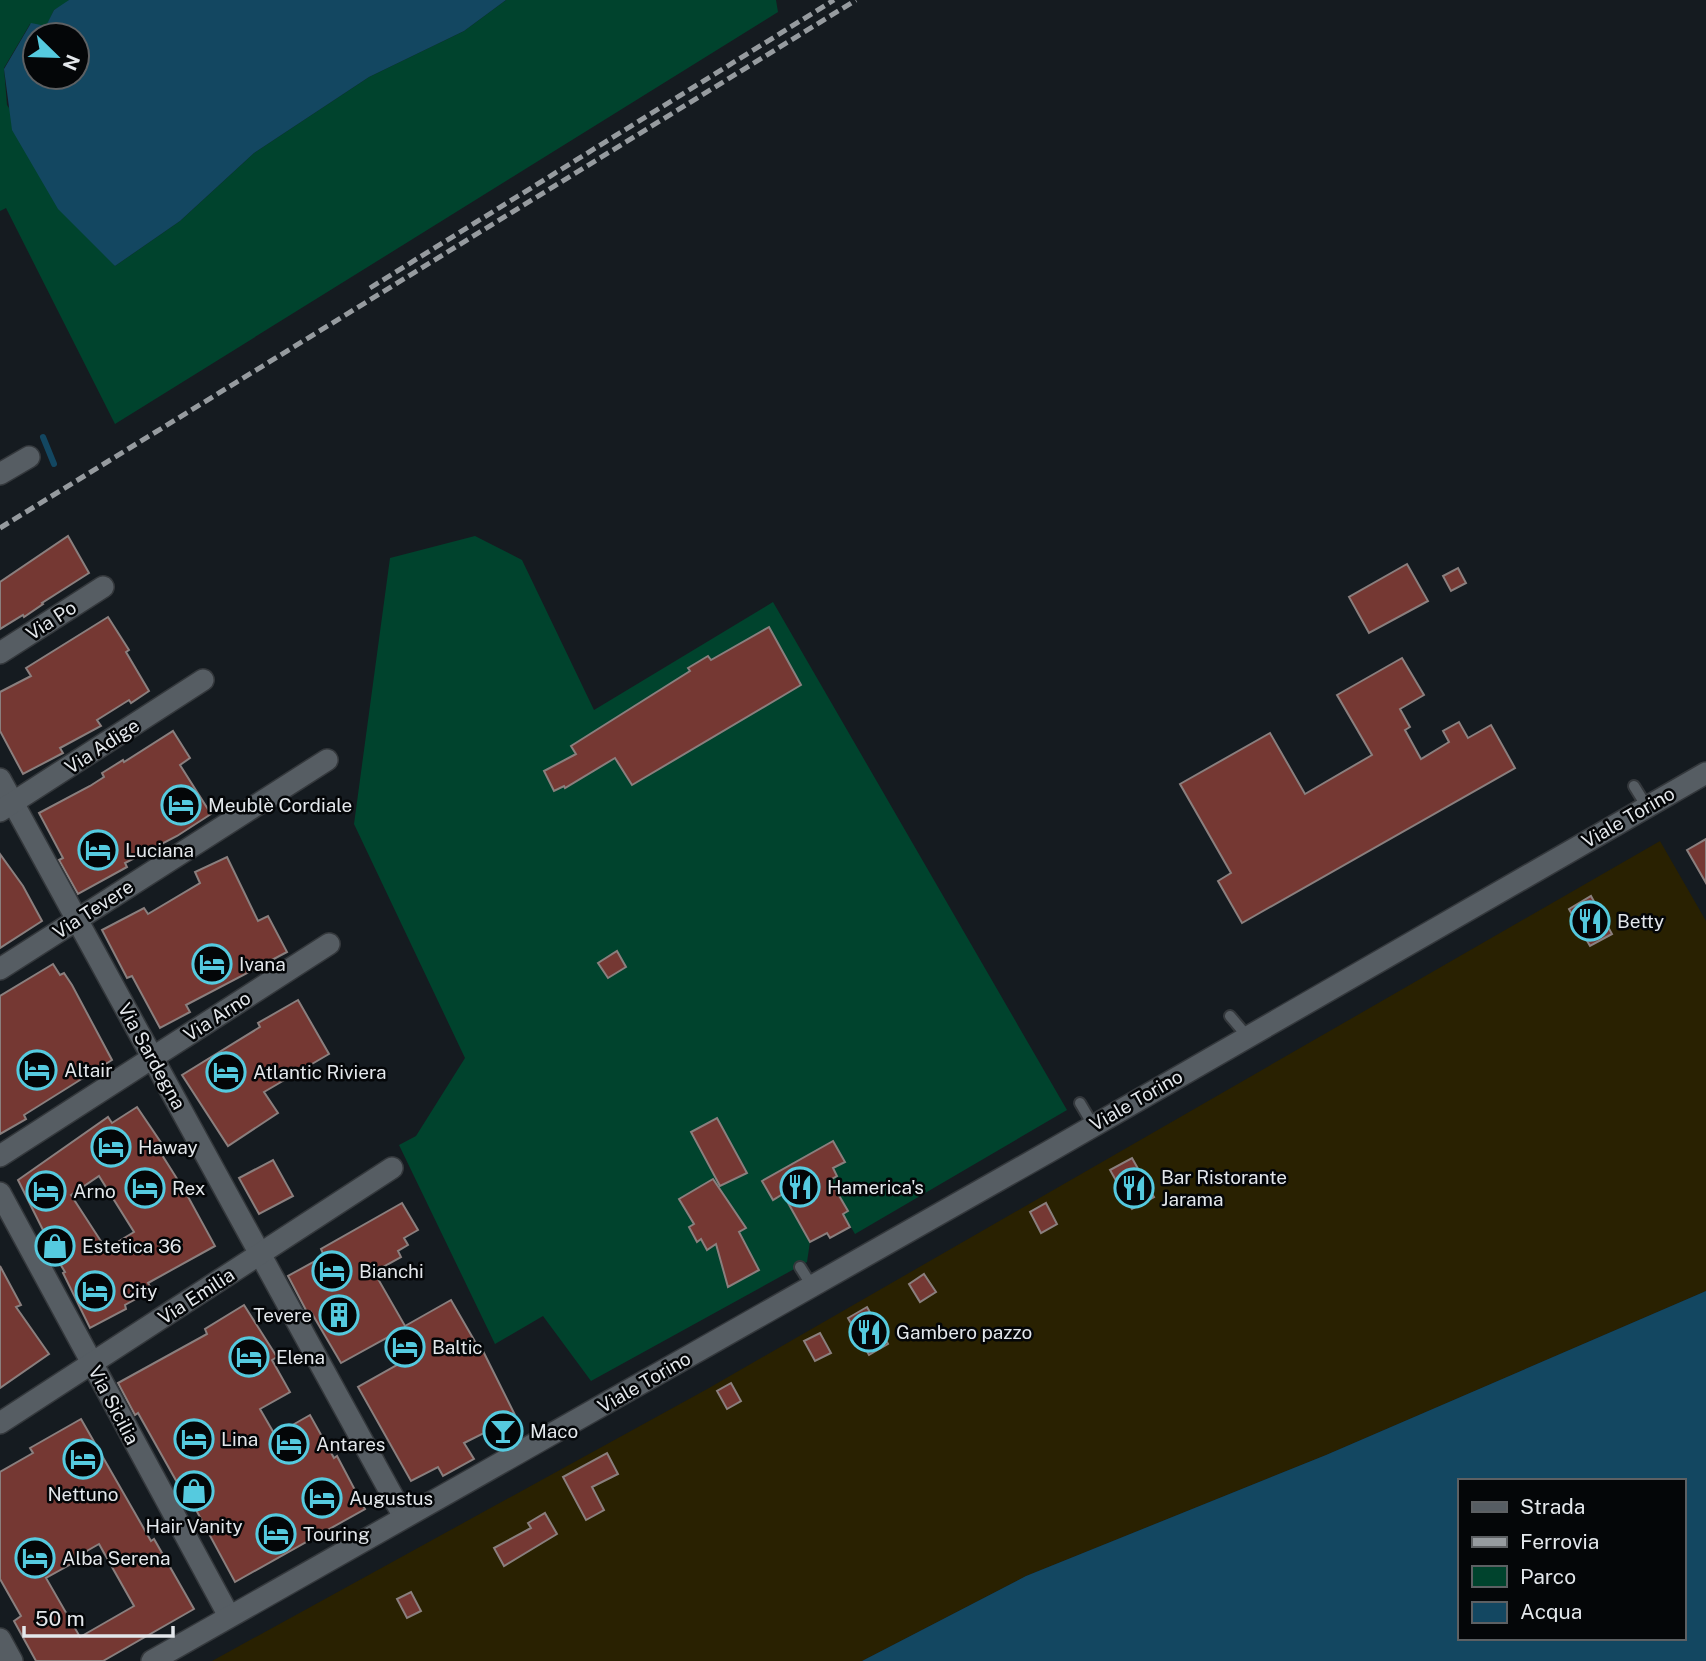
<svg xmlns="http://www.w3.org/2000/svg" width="1706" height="1661" viewBox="0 0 1706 1661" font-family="'Public Sans',sans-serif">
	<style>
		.green { fill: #00432d }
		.sand { fill: #292101 }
		.water { fill: #134761; fill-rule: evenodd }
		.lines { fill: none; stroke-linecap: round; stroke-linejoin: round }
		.stream { stroke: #134761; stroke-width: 6 }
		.building { fill: #753833; stroke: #8a7f7e; stroke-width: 2; fill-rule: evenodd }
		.lane-casing { stroke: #34383c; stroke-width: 14 }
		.street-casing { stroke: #34383c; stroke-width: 24 }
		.secondary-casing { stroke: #34383c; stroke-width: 24 }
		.lane { stroke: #565d63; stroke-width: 10 }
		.street { stroke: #565d63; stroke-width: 21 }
		.secondary { stroke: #565d63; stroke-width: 21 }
		.rail { stroke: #969b9f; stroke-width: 5; stroke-dasharray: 10 5; stroke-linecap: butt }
		.labels { text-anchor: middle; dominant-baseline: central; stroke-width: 5; stroke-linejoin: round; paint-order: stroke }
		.street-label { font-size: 19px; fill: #e3e7eb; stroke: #040608 }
		.poi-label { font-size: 19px; fill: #e3e7eb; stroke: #040608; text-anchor: start }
	</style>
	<rect width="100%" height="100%" fill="#151b20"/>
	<g class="green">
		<path d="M0,0H69L67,3L54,10L46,27L30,24L4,68L7,105L115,266L180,221L254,153L369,77L464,31L506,0H776L778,12L115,424L6,208L0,211Z"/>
		<path d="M475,536L522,560L594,710L773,602L1067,1110L855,1234L843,1214L847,1211L830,1180L837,1176L833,1168L844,1162L783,1194L810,1242L807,1262L591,1381L543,1316L495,1344L399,1145L416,1136L465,1058L354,824L390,558Z"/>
	</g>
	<path class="sand" d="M1660,841L1706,921V1291L1326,1455L1026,1576L862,1661H212L709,1388Z"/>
	<g class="water">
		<path d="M69,0H506L464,31L369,77L254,153L180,221L115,266L58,209L12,130L4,69L31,23L46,26L54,10ZM35,35H77V77H35Z"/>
		<path d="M1706,1291V1661H862L1026,1576L1326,1455ZM1459,1481H1683V1638H1459Z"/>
	</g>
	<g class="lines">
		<path class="stream" d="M43,437L54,464"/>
	</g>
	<g class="building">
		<path d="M68,536L89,573L42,603L43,604L24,617L23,615L0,629V582Z"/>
		<path d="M1407,564L1428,601L1369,633L1349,597Z"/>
		<path d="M1458,568L1466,583L1451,591L1443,576Z"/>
		<path d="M108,617L129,650L126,652L149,691L131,703L129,700L97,720L101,726L60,748L63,753L23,774L0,731V692L31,676L26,668Z"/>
		<path d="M769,627L801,685L632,785L615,758L565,788L564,786L554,791L544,771L576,754L571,746L690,671L688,668L708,656L711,660Z"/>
		<path d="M1402,658L1424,695L1400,709L1410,727L1405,730L1421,759L1449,742L1443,731L1459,722L1468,738L1491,725L1515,768L1242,923L1218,881L1231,873L1180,784L1270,733L1305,794L1372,755L1337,695Z"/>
		<path d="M173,731L190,758L180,765L211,814L177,836L125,863L127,867L78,894L59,860L63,858L39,813L90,786L104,777L102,773L123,760L124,762Z"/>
		<path d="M1706,839V883L1687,850Z"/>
		<path d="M0,854L23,886L42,921L0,948Z"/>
		<path d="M227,857L258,921L268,916L287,952L186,1005L190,1012L160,1028L132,976L127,978L102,930L144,908L148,914L200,883L195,872Z"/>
		<path d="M1591,896L1612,934L1590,946L1569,909Z"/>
		<path d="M617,951L626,967L608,978L598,963Z"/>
		<path d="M53,964L60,975L64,973L72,985L112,1060L24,1115L26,1119L0,1134V996Z"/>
		<path d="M298,1000L329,1054L264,1092L278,1113L228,1146L182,1075L260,1027L258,1023Z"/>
		<path d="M137,1107L162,1144L157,1147L186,1193L215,1246L148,1283L152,1290L125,1305L126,1309L90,1328L63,1273L65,1272L42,1234L44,1232L18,1180L108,1117L112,1123ZM99,1176L134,1232L106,1249L71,1195Z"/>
		<path d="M717,1118L747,1173L720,1186L691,1132Z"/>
		<path d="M833,1141L845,1162L833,1168L837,1176L830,1180L848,1211L843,1214L850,1227L830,1238L827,1233L810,1242L783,1194L773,1200L762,1181Z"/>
		<path d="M1132,1158L1154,1197L1132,1209L1110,1170Z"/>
		<path d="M273,1160L293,1196L259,1214L239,1178Z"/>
		<path d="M713,1179L746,1228L739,1232L759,1270L728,1287L716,1244L707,1250L701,1239L697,1242L689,1227L694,1224L679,1199Z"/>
		<path d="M402,1203L418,1230L404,1238L408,1245L398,1251L401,1257L374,1272L405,1326L451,1300L477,1345L479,1343L516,1417L464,1443L474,1459L443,1476L438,1467L411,1481L358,1387L402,1362L388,1337L341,1363L311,1312L308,1314L288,1276L324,1256L321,1249Z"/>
		<path d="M1046,1203L1057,1224L1041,1233L1030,1212Z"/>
		<path d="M0,1266L21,1305L16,1307L49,1354L0,1388Z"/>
		<path d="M924,1274L936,1292L920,1302L909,1284Z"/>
		<path d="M244,1305L277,1357L272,1360L290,1392L260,1409L275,1435L310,1415L334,1458L337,1456L365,1509L235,1582L181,1482L178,1484L138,1413L135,1415L118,1383L207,1334L205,1329Z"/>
		<path d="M867,1307L888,1344L869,1355L848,1318Z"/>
		<path d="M820,1333L831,1353L815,1361L804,1341Z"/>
		<path d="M731,1383L741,1401L727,1409L717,1391Z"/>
		<path d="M81,1419L151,1541L154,1539L194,1609L103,1661H36L14,1621L21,1616L0,1579V1472L33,1453L30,1448ZM99,1544L134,1606L80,1637L46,1578L73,1563L71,1560Z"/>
		<path d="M607,1453L618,1474L592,1487L604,1510L586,1520L563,1477Z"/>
		<path d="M545,1513L557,1534L504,1566L494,1548L531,1528L528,1523Z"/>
		<path d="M411,1592L421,1611L407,1618L397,1599Z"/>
	</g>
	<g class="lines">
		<g class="lane-casing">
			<g id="lane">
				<path d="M1634,786L1647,807"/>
				<path d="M1230,1016L1247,1036"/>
				<path d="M1080,1103L1093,1125"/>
				<path d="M800,1267L812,1286"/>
			</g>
		</g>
		<g class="street-casing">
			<g id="street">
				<path d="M0,474L29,457"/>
				<path d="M0,653L103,587"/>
				<path d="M0,779L404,1517"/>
				<path d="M0,811L203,680"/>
				<path d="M0,969L327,760"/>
				<path d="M0,1156L329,944"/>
				<path d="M0,1193L229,1616"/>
				<path d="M0,1423L392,1168"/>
				<path d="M0,1639L12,1661"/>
			</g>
		</g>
		<g class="secondary-casing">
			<path id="secondary" d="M152,1661L1050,1151L1706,773"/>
		</g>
		<use href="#lane" class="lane"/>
		<use href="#street" class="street"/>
		<use href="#secondary" class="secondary"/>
		<g class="rail">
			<path d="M370,288L834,0"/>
			<path d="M0,528L856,0"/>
		</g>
	</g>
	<defs>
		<g id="hotel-ring" transform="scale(2.0125)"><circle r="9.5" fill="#040608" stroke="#55cadf" stroke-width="1.5"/><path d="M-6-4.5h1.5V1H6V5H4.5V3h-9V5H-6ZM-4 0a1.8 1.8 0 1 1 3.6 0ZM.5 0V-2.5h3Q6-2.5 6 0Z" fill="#55cadf"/></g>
		<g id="restaurant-ring" transform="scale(2.0125)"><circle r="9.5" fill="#040608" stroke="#55cadf" stroke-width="1.5"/><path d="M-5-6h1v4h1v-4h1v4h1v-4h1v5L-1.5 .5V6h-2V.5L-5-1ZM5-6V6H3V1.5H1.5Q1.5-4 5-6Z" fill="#55cadf"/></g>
		<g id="shop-ring" transform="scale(2.0125)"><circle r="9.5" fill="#040608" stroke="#55cadf" stroke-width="1.5"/><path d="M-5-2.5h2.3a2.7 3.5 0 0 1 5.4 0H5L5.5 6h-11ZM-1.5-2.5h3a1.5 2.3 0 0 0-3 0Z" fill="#55cadf"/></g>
		<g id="building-ring" transform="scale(2.0125)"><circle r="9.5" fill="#040608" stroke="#55cadf" stroke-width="1.5"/><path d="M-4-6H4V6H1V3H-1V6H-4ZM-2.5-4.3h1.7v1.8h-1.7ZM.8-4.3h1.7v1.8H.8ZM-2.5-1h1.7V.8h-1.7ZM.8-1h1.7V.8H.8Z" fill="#55cadf"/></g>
		<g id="bar-ring" transform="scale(2.0125)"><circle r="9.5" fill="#040608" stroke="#55cadf" stroke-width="1.5"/><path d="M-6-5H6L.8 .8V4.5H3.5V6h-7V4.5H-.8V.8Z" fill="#55cadf"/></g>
	</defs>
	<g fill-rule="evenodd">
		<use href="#hotel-ring" x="181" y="805"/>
		<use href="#hotel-ring" x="98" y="850"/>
		<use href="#restaurant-ring" x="1590" y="921"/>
		<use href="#hotel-ring" x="212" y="964"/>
		<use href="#hotel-ring" x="37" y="1070"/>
		<use href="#hotel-ring" x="226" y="1072"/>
		<use href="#hotel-ring" x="111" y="1147"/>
		<use href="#restaurant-ring" x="800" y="1187"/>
		<use href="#hotel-ring" x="145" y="1188"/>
		<use href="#restaurant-ring" x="1134" y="1188"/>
		<use href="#hotel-ring" x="46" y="1191"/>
		<use href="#shop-ring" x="55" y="1246"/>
		<use href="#hotel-ring" x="332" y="1271"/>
		<use href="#hotel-ring" x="95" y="1291"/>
		<use href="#building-ring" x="339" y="1315"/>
		<use href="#restaurant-ring" x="869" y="1332"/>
		<use href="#hotel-ring" x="405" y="1347"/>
		<use href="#hotel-ring" x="249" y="1357"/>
		<use href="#bar-ring" x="503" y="1431"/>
		<use href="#hotel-ring" x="194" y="1439"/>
		<use href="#hotel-ring" x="289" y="1444"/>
		<use href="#hotel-ring" x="83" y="1459"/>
		<use href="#shop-ring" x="194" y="1491"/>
		<use href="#hotel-ring" x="322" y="1498"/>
		<use href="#hotel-ring" x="276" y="1534"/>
		<use href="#hotel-ring" x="35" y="1558"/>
	</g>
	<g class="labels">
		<g class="street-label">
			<text transform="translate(51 620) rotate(-33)">Via Po</text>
			<text transform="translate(102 746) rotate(-33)">Via Adige</text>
			<text transform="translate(1628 817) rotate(-30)">Viale Torino</text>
			<text transform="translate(93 909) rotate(-33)">Via Tevere</text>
			<text transform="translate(217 1016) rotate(-33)">Via Arno</text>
			<text transform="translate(152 1056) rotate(61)">Via Sardegna</text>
			<text transform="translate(1136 1100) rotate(-30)">Viale Torino</text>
			<text transform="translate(196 1296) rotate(-33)">Via Emilia</text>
			<text transform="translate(644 1382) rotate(-30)">Viale Torino</text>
			<text transform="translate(114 1405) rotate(62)">Via Sicilia</text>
		</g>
		<g class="poi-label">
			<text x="208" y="805">Meublè Cordiale</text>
			<text x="125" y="850">Luciana</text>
			<text x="1617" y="921">Betty</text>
			<text x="239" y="964">Ivana</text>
			<text x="64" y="1070">Altair</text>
			<text x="253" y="1072">Atlantic Riviera</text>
			<text x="138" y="1147">Haway</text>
			<text x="1161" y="1177">Bar Ristorante<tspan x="1161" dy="22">Jarama</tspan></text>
			<text x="827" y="1187">Hamerica's</text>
			<text x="172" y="1188">Rex</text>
			<text x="73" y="1191">Arno</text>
			<text x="82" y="1246">Estetica 36</text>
			<text x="359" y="1271">Bianchi</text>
			<text x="122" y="1291">City</text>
			<text x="312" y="1315" text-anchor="end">Tevere</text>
			<text x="896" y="1332">Gambero pazzo</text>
			<text x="432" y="1347">Baltic</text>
			<text x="276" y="1357">Elena</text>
			<text x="530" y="1431">Maco</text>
			<text x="221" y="1439">Lina</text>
			<text x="316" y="1444">Antares</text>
			<text x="83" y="1494" text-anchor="middle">Nettuno</text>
			<text x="349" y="1498">Augustus</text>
			<text x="194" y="1526" text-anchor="middle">Hair Vanity</text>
			<text x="303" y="1534">Touring</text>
			<text x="62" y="1558">Alba Serena</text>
		</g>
	</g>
	<rect x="1458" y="1479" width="228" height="161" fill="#040608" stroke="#5d6063" stroke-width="2"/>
	<rect x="1472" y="1502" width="35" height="10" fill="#565d63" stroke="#5d6063" stroke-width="2"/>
	<text x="1520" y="1514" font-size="21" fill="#e3e7eb">Strada</text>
	<rect x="1472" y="1537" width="35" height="10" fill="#969b9f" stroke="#5d6063" stroke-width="2"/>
	<text x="1520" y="1549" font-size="21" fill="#e3e7eb">Ferrovia</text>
	<rect x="1472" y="1566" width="35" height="21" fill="#00432d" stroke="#5d6063" stroke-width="2"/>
	<text x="1520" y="1584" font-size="21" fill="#e3e7eb">Parco</text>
	<rect x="1472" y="1602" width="35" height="21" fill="#134761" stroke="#5d6063" stroke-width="2"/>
	<text x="1520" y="1619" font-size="21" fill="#e3e7eb">Acqua</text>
	<g transform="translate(56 56) rotate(113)"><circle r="33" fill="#040608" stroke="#5d6063" stroke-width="2"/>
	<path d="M0-5L12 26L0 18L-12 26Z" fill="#55cadf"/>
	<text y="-10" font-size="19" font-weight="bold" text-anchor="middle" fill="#e3e7eb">N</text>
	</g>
	<path d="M24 1626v10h149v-10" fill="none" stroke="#e3e7eb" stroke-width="3.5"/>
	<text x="35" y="1626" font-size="21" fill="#e3e7eb" stroke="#040608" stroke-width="5" paint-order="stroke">50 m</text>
</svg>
